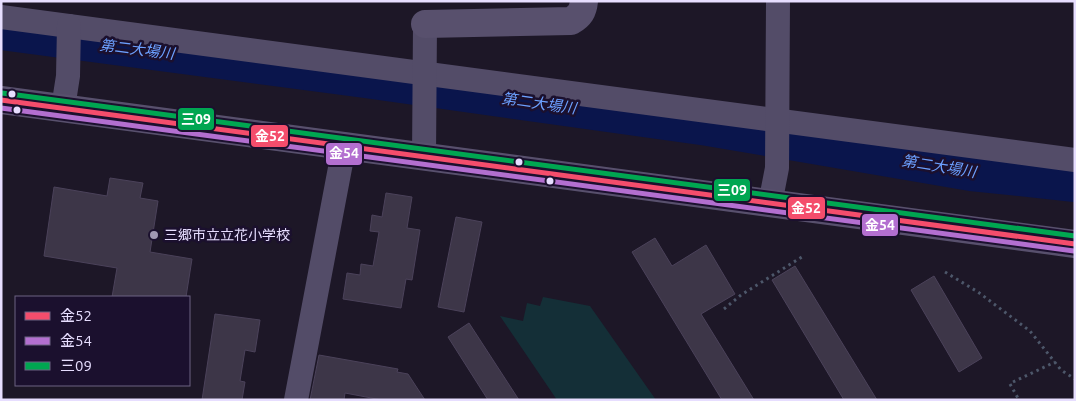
<svg xmlns="http://www.w3.org/2000/svg" width="1076" height="401" viewBox="0 0 1076 401" font-family="Ubuntu,'Noto Sans JP',sans-serif">
	<style>
		.green { fill: #142f37 }
		.lines { fill: none; stroke-linecap: round; stroke-linejoin: round }
		.river { stroke: #0a154c; stroke-width: 38 }
		.building { fill: #3d3648; stroke: #4b425a }
		.path { stroke: #4d576a; stroke-width: 3; stroke-dasharray: 2.5 4; stroke-linecap: butt }
		.street { stroke: #534c68; stroke-width: 24 }
		.secondary { stroke: #58506d; stroke-width: 28 }
		.bus-1-casing { stroke: #1b102e; stroke-width: 9 }
		.bus-2-casing { stroke: #1b102e; stroke-width: 9 }
		.bus-3-casing { stroke: #1b102e; stroke-width: 9 }
		.bus-1 { stroke: #f44d6c; stroke-width: 5 }
		.bus-2 { stroke: #b36fd0; stroke-width: 5 }
		.bus-3 { stroke: #00a651; stroke-width: 5 }
		.bus-dot { fill: #e7deff; stroke: #1b102e; stroke-width: 2 }
		.poi-dot { fill: #a098b3; stroke: #1b102e; stroke-width: 2 }
		.labels { text-anchor: middle; dominant-baseline: central; stroke-width: 5; stroke-linejoin: round; paint-order: stroke }
		.poi-label { font-size: 14px; fill: #e7deff; stroke: #1b102e; text-anchor: start }
		.water-label { font-size: 15px; font-style: italic; fill: #6ca0ff; stroke: #1b102e }
		.line-badge { stroke: #1b102e; stroke-width: 2 }
		.badge-label { font-size: 14px; text-anchor: middle; font-weight: bold; fill: #fff }
	</style>
	<rect width="100%" height="100%" fill="#1d1727"/>
	<path class="green" d="M543,297L590,306L656,400H557L500,316L523,321L527,303L540,306Z"/>
	<g class="lines">
		<path class="river" d="M1,31L365,79L708,127L971,172L1075,183"/>
	</g>
	<g class="building">
		<path d="M110,178L143,183L140,198L158,201L150,252L192,259L186,297H112L117,268L44,256L54,187L107,196Z"/>
		<path d="M386,193L412,197L407,228L420,230L412,280L406,279L401,308L343,299L347,273L360,275L361,264L373,266L379,232L370,231L372,215L382,217Z"/>
		<path d="M456,217L482,222L464,312L438,307Z"/>
		<path d="M655,238L672,266L706,245L735,294L701,314L754,400H722L632,252Z"/>
		<path d="M795,266L877,400H844L772,280Z"/>
		<path d="M934,276L982,358L959,372L911,290Z"/>
		<path d="M215,314L260,320L255,352L245,350L240,381L245,382L242,400H202Z"/>
		<path d="M469,323L519,400H488L448,337Z"/>
		<path d="M319,355L398,369L397,372L408,374L425,400H382L345,393L344,400H310Z"/>
	</g>
	<g class="lines">
		<g class="path">
			<path d="M945,272L978,292L1030,331L1061,370L1075,379"/>
			<path d="M724,309L741,295L805,255"/>
			<path d="M1013,382L1055,362"/>
			<path d="M1010,384L1019,400"/>
		</g>
		<g class="street">
			<path d="M1,17L1075,160"/>
			<path d="M63,108L68,76L69,26"/>
			<path d="M424,157L425,24"/>
			<path d="M770,204L777,168L778,1"/>
			<path d="M296,400L344,147"/>
		</g>
		<g class="secondary">
			<path d="M425,24L571,21C580,16 583,11 584,1"/>
			<path d="M1,100L1075,244"/>
		</g>
		<g class="bus-1-casing">
			<path id="bus-1" d="M1,100L1075,244"/>
		</g>
		<g class="bus-2-casing">
			<path id="bus-2" d="M1,108L1074,251"/>
		</g>
		<g class="bus-3-casing">
			<path id="bus-3" d="M2,93L1075,236"/>
		</g>
		<use href="#bus-1" class="bus-1"/>
		<use href="#bus-2" class="bus-2"/>
		<use href="#bus-3" class="bus-3"/>
	</g>
	<g class="bus-dot">
		<circle cx="12" cy="94" r="4.5"/>
		<circle cx="17" cy="110" r="4.5"/>
		<circle cx="519" cy="162" r="4.5"/>
		<circle cx="550" cy="181" r="4.5"/>
	</g>
	<circle class="poi-dot" cx="154" cy="235" r="5"/>
	<g class="labels">
		<g class="poi-label">
			<text x="164" y="235">三郷市立立花小学校</text>
		</g>
		<g class="water-label">
			<text transform="translate(137 49) rotate(7)">第二大場川</text>
			<text transform="translate(539 103) rotate(8)">第二大場川</text>
			<text transform="translate(939 166) rotate(9)">第二大場川</text>
		</g>
	</g>
	<g class="line-badge">
		<rect x="177" y="107" width="38" height="24" rx="5" fill="#00a651"/>
		<rect x="250" y="124" width="39" height="24" rx="5" fill="#f44d6c"/>
		<rect x="325" y="142" width="38" height="24" rx="5" fill="#b36fd0"/>
		<rect x="713" y="178" width="38" height="24" rx="5" fill="#00a651"/>
		<rect x="787" y="196" width="39" height="24" rx="5" fill="#f44d6c"/>
		<rect x="861" y="213" width="38" height="24" rx="5" fill="#b36fd0"/>
	</g>
	<g class="badge-label">
		<text x="196" y="124">三09</text>
		<text x="270" y="141">金52</text>
		<text x="344" y="158">金54</text>
		<text x="732" y="195">三09</text>
		<text x="806" y="213">金52</text>
		<text x="880" y="230">金54</text>
	</g>
	<rect width="1076" height="401" fill="none" stroke="#e7deff" stroke-width="5"/>
	<rect x="15" y="296" width="175" height="90" fill="#1b102e" stroke="#6d6282"/>
	<rect x="25" y="312" width="25" height="8" fill="#f44d6c" stroke="#6d6282"/>
	<text x="60" y="321" font-size="15" fill="#e7deff">金52</text>
	<rect x="25" y="337" width="25" height="8" fill="#b36fd0" stroke="#6d6282"/>
	<text x="60" y="346" font-size="15" fill="#e7deff">金54</text>
	<rect x="25" y="362" width="25" height="8" fill="#00a651" stroke="#6d6282"/>
	<text x="60" y="371" font-size="15" fill="#e7deff">三09</text>
</svg>
